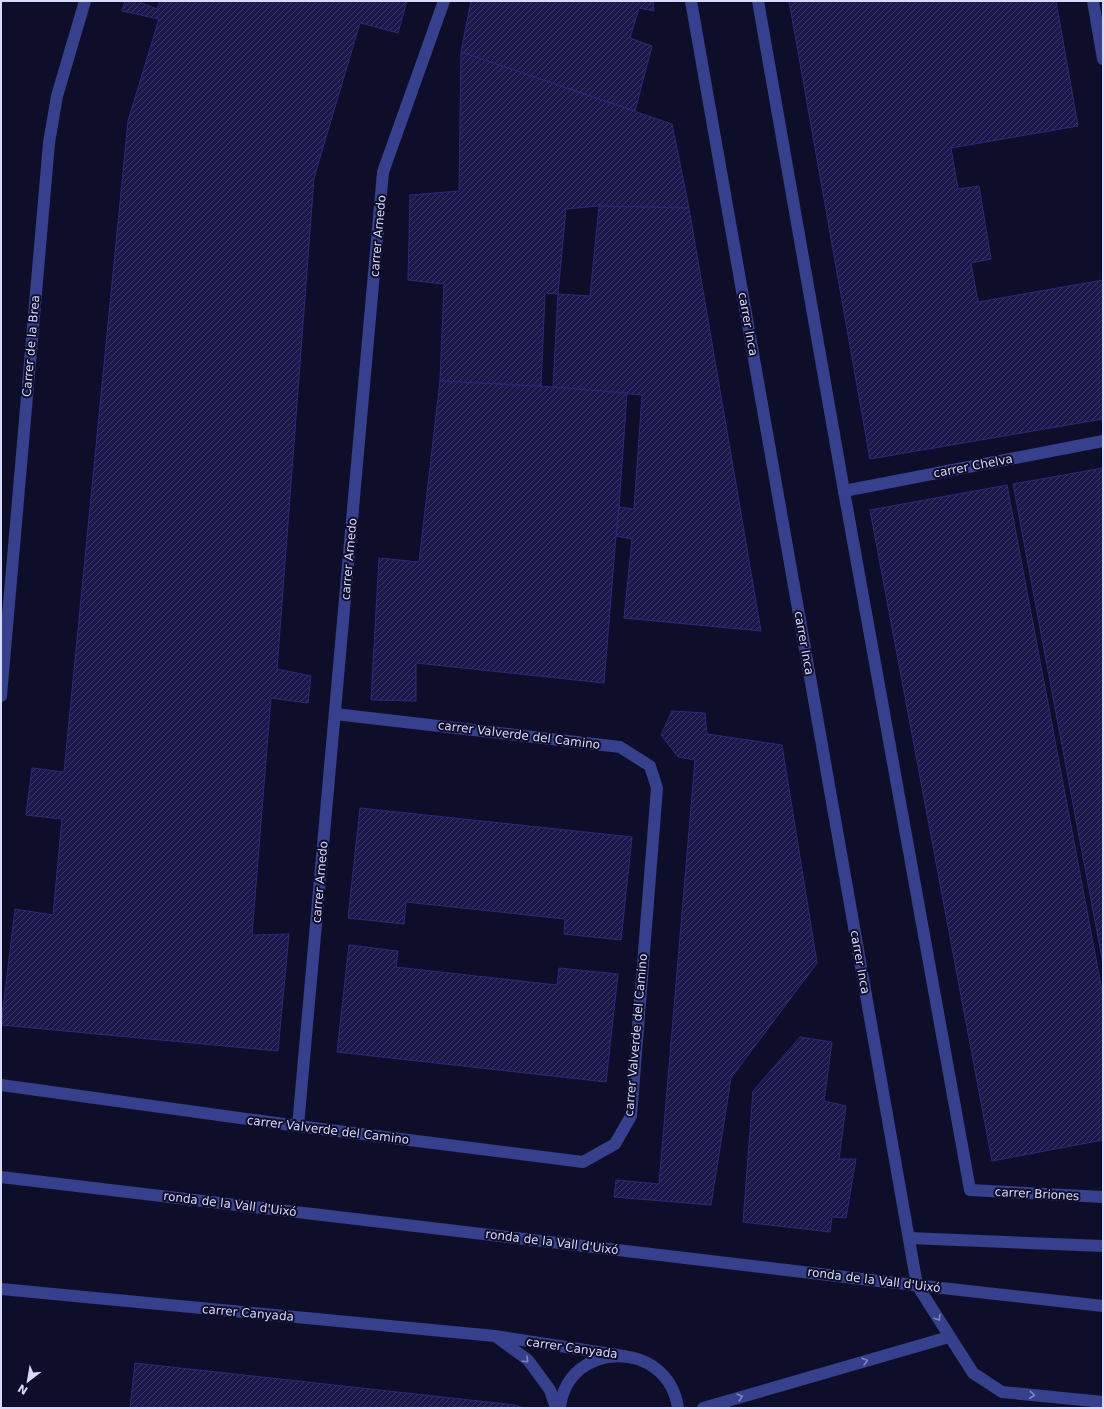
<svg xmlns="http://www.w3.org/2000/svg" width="1104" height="1409" viewBox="0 0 1104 1409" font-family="'DejaVu Sans',sans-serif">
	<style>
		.building { fill: url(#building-hatch); stroke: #2c297a }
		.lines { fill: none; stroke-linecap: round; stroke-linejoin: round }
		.minor { stroke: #36408c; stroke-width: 12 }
		.oneway { stroke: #7e85c0 }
		.labels { text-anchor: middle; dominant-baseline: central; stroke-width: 4; stroke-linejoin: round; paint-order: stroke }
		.street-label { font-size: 12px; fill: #d7d9ff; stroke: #0e0e2a }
	</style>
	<defs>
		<pattern id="building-hatch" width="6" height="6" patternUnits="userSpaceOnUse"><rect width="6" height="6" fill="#1b194c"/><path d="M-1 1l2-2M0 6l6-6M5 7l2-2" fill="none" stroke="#3b3a67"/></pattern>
	</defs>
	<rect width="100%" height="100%" fill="#0e0e2a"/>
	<g class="building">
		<path d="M125,1H137L157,9L160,1H407L398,33L360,23L314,178L277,669L311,676L308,703L271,698L252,935L289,934L278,1051L1,1025L15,909L53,915L62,819L26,815L32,768L64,772L128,121L159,19L122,11Z"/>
		<path d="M471,1H653L654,11L639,8L630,38L652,46L635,111L461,52Z"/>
		<path d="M789,1H1056L1078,126L951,148L958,189L979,186L991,259L971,263L978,302L1103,280V419L870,459Z"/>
		<path d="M461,52L672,124L689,208L599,206L566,209L558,294L545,293L541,386L440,381L444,284L408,280L410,195L459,191Z"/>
		<path d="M599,206L689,208L761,631L624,618L632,539L616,536L619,507L634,509L642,395L553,387L558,294L590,296Z"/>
		<path d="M440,381L553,387L627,393L619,507L616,536L604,683L416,663V701L371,700L379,558L419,562Z"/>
		<path d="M1103,468V964L1013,484Z"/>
		<path d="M1007,485L1103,996V1140L992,1161L870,510Z"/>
		<path d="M672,711L705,713L707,734L782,745L817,963L731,1078L711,1205L614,1197L616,1180L659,1184L695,760L678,757L661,735Z"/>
		<path d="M360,808L632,837L621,940L564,934L565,919L406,902L404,924L348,918Z"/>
		<path d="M349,945L398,951L396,967L557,985L559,968L618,974L606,1082L337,1052Z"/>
		<path d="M800,1037L832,1042L824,1101L846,1106L839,1159H856L846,1218L832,1217L830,1232L743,1222L753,1091Z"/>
		<path d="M135,1363L515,1405L523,1408H130Z"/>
	</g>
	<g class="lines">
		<g class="minor">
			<path d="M691,1L917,1285L973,1373L1002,1392L1103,1402"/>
			<path d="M758,1L844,491L970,1190L1103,1197"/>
			<path d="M1093,1L1103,59"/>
			<path d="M844,491L1103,441"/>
			<path d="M1,696L49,143L57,96L85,1"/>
			<path d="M1,1085L298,1126L583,1162L615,1144L631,1116L657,788L650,766L620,747L335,714"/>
			<path d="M298,1126L383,172L444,1"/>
			<path d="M1,1177L879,1281L1103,1306"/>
			<path d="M909,1238L1103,1246"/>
			<path d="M1,1289L495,1336L624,1356"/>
			<path d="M498,1338L528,1360L550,1390L556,1408"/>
			<path d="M560,1408C567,1340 668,1338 678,1408"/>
			<path d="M703,1408L949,1337"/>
		</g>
	</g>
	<defs><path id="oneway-chevron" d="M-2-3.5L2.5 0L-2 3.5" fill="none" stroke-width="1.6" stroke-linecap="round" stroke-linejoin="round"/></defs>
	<g class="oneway">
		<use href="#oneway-chevron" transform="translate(938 1318) rotate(58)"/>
		<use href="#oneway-chevron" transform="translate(526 1360) rotate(43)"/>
		<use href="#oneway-chevron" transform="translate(865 1361) rotate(-16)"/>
		<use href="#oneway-chevron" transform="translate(1032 1395) rotate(6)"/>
		<use href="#oneway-chevron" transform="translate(740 1397) rotate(-16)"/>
	</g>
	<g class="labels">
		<g class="street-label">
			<text transform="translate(378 236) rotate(-85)">carrer Arnedo</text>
			<text transform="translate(748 324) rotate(80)">carrer Inca</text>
			<text transform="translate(31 346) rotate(-85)">Carrer de la Brea</text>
			<text transform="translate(973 466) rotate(-11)">carrer Chelva</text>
			<text transform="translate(349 559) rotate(-85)">carrer Arnedo</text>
			<text transform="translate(804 643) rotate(80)">carrer Inca</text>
			<text transform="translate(519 735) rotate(7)">carrer Valverde del Camino</text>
			<text transform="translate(320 882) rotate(-85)">carrer Arnedo</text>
			<text transform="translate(860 962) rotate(80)">carrer Inca</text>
			<text transform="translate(636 1035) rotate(-85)">carrer Valverde del Camino</text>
			<text transform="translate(328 1130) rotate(7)">carrer Valverde del Camino</text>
			<text transform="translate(1037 1194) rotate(3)">carrer Briones</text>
			<text transform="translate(230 1204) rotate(7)">ronda de la Vall d'Uixó</text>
			<text transform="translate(552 1242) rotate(7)">ronda de la Vall d'Uixó</text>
			<text transform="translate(874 1280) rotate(7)">ronda de la Vall d'Uixó</text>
			<text transform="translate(248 1313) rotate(5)">carrer Canyada</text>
			<text transform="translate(572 1348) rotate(8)">carrer Canyada</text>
		</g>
	</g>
	<rect width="1104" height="1409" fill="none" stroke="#d7d9ff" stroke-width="4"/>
	<g transform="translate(28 1381) rotate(211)" stroke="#0e0e2a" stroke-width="3" paint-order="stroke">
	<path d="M0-3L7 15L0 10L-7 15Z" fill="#d7d9ff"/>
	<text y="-6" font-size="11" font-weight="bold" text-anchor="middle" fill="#d7d9ff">N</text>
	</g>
</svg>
